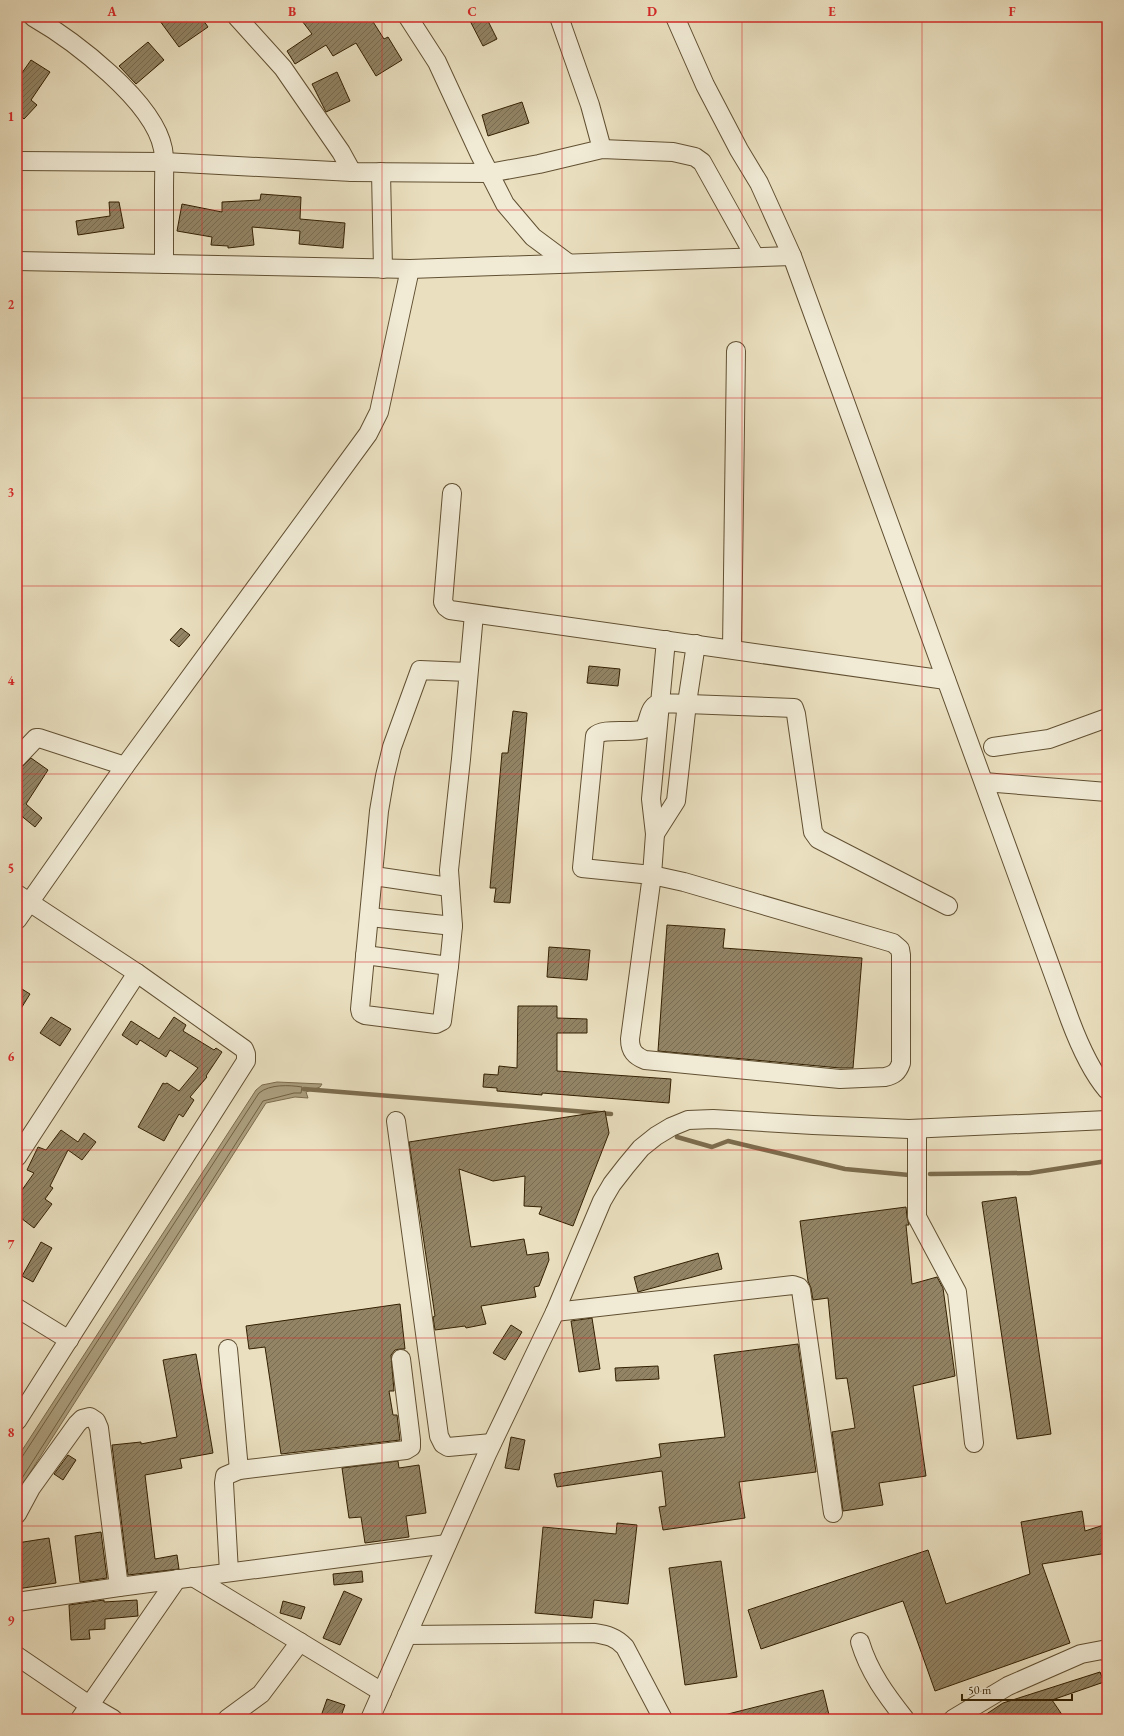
<svg xmlns="http://www.w3.org/2000/svg" width="1124" height="1736" viewBox="0 0 1124 1736" font-family="'EB Garamond',serif">
	<style>
		.water { fill: #ac9f7f; stroke: #7c6c4d }
		.lines { fill: none; stroke-linecap: round; stroke-linejoin: round }
		.shore { stroke: #706040; stroke-width: 1 }
		.stream { stroke: #7c6c4d; stroke-width: 4.5 }
		.building { fill: url(#building-hatch); stroke: #332002 }
		.minor-casing { stroke: #615032; stroke-width: 20 }
		.minor { stroke: #f1ebd6; stroke-width: 18 }
		.grid { fill: none; stroke: #d62828; stroke-width: 1; stroke-opacity: 0.55 }
		.neatline { fill: none; stroke: #d62828; stroke-width: 1.5 }
		.grid-label { font-size: 13px; text-anchor: middle; font-weight: bold; fill: #d62828 }
	</style>
	<defs>
		<pattern id="building-hatch" width="6" height="6" patternUnits="userSpaceOnUse"><rect width="6" height="6" fill="#928465"/><path d="M-1 1l2-2M0 6l6-6M5 7l2-2" fill="none" stroke="#786c51"/></pattern>
	</defs>
	<rect width="100%" height="100%" fill="#eae0c0"/>
	<filter id="stains"><feTurbulence type="fractalNoise" baseFrequency=".005" numOctaves="4"/><feColorMatrix values="0 0 0 0 .2 0 0 0 0 .09 0 0 0 0 .02 0 0 0 .5 -.17"/></filter>
	<radialGradient id="worn" r=".72"><stop offset=".6" stop-color="#630" stop-opacity="0"/><stop offset="1" stop-color="#630" stop-opacity=".3"/></radialGradient>
	<path class="water" d="M277,1082L322,1084L320,1087L306,1092L308,1098L295,1097L266,1103L17,1493V1458L256,1090L262,1085Z"/>
	<g class="lines">
		<path class="shore" d="M17,1460L22,1457L259,1093C270,1084 289,1085 302,1087L301,1093H294L263,1101L17,1486"/>
		<g class="stream">
			<path d="M304,1089L611,1114"/>
			<path d="M677,1137L712,1147L728,1141L845,1169L909,1175"/>
			<path d="M930,1174L1030,1173L1107,1161"/>
		</g>
	</g>
	<g class="building">
		<path d="M157,17H201L208,27L179,47Z"/>
		<path d="M299,17H370L384,39L388,37L402,60L376,76L356,43L333,56L326,45L295,64L287,51L312,34Z"/>
		<path d="M468,17H486L497,39L483,46Z"/>
		<path d="M148,42L164,60L136,84L119,66Z"/>
		<path d="M31,60L50,72L31,100L37,105L24,119L17,113V80Z"/>
		<path d="M337,72L350,101L326,112L312,84Z"/>
		<path d="M522,102L529,123L488,136L482,115Z"/>
		<path d="M261,194L301,197L300,219L345,223L343,248L299,244L300,231L252,227L254,245L228,248V246L211,245L212,237L177,231L182,204L222,212V202L260,200Z"/>
		<path d="M109,202H119L124,228L78,235L76,221L110,216Z"/>
		<path d="M181,628L190,635L179,647L170,640Z"/>
		<path d="M589,666L620,669L618,686L587,683Z"/>
		<path d="M513,711L527,713L510,903L494,902L496,888H490L502,753H508Z"/>
		<path d="M31,758L48,770L26,804L42,818L35,827L19,814L17,818V768L24,765Z"/>
		<path d="M667,925L725,929L723,948L862,958L853,1068H840L658,1051Z"/>
		<path d="M549,947L590,950L587,980L547,977Z"/>
		<path d="M17,986L30,994L17,1015Z"/>
		<path d="M518,1006H557V1018L587,1019V1033H557V1071L671,1079L669,1103L542,1093V1095L497,1091V1088L483,1087L484,1074L498,1075L499,1066L517,1068Z"/>
		<path d="M51,1017L71,1029L60,1046L40,1033Z"/>
		<path d="M174,1017L186,1025L183,1031L214,1050L216,1048L222,1052L206,1076L207,1077L190,1097L194,1100L183,1117L179,1114L164,1141L138,1127L163,1083L165,1084L167,1083L179,1091L198,1068L170,1050L166,1057L140,1040L137,1045L122,1035L131,1021L159,1039Z"/>
		<path d="M605,1111L609,1133L573,1226L539,1214L542,1207L524,1206L525,1176L493,1181L459,1169L471,1247L524,1239L527,1255L548,1252L549,1260L539,1286L534,1287L536,1297L481,1306L486,1324L466,1328L465,1326L435,1330L433,1317L435,1316L409,1142Z"/>
		<path d="M61,1130L78,1142L84,1133L96,1142L82,1160L68,1150L50,1186L53,1188L45,1199L52,1204L34,1228L17,1215V1197L34,1173L27,1170L38,1147L46,1150Z"/>
		<path d="M1016,1197L1051,1434L1017,1439L982,1202Z"/>
		<path d="M906,1207L907,1217L909,1225H906L912,1284L937,1277L943,1288L955,1376L913,1386L926,1476L879,1483L883,1505L843,1511L832,1432L855,1428L847,1378L836,1379L828,1298L813,1300L811,1288L808,1281L800,1221Z"/>
		<path d="M41,1242L52,1248L33,1282L22,1276Z"/>
		<path d="M718,1253L722,1269L638,1292L634,1277Z"/>
		<path d="M400,1304L405,1349H400L395,1350L391,1355L394,1391H389L393,1415H397L400,1440L281,1454L265,1347L249,1349L246,1326Z"/>
		<path d="M592,1318L600,1369L579,1372L571,1321Z"/>
		<path d="M511,1325L522,1332L505,1360L493,1353Z"/>
		<path d="M798,1344L816,1472L739,1482L745,1518L663,1530L659,1507L666,1506L662,1471L557,1487L554,1474L661,1457L659,1444L725,1437L714,1355Z"/>
		<path d="M196,1354L213,1453L180,1459L182,1468L145,1475L155,1559L177,1555L179,1569L128,1575L112,1445L141,1442V1444L177,1437L163,1360Z"/>
		<path d="M658,1366L659,1379L616,1381L615,1368Z"/>
		<path d="M511,1437L525,1440L519,1470L505,1468Z"/>
		<path d="M68,1455L76,1460L63,1480L54,1474Z"/>
		<path d="M398,1461L399,1468L419,1465L426,1513L406,1516L409,1537L365,1543L361,1517L349,1518L342,1468Z"/>
		<path d="M1082,1511L1085,1531L1107,1524V1553L1042,1564L1070,1643L935,1691L903,1601L761,1649L748,1610L928,1550L946,1604L1030,1574L1021,1522Z"/>
		<path d="M617,1523L637,1525L628,1604L594,1600L592,1618L535,1613L543,1527L616,1534Z"/>
		<path d="M101,1532L107,1578L80,1582L75,1536Z"/>
		<path d="M49,1538L56,1583L17,1589V1543Z"/>
		<path d="M721,1561L737,1677L685,1685L669,1568Z"/>
		<path d="M362,1571L363,1582L334,1585L333,1574Z"/>
		<path d="M344,1591L362,1599L340,1645L323,1638Z"/>
		<path d="M104,1600V1602L137,1600L138,1616L105,1619V1629L89,1630L90,1639L71,1640L69,1605Z"/>
		<path d="M283,1601L305,1607L301,1619L280,1613Z"/>
		<path d="M1100,1672L1104,1682L1052,1700L1065,1719H979L1003,1703Z"/>
		<path d="M823,1690L830,1719H725L724,1715Z"/>
		<path d="M327,1699L345,1705L340,1719H320Z"/>
	</g>
	<g class="lines">
		<g class="minor-casing">
			<g id="minor">
				<path d="M33,17C73,40 154,101 163,149C165,161 164,175 164,188C164,213 164,239 164,264"/>
				<path d="M237,17L283,68L341,152L352,172"/>
				<path d="M408,17L437,62L480,155L505,204L533,237L568,263"/>
				<path d="M559,17L590,105L602,149"/>
				<path d="M675,17L705,85L739,150L759,183L792,256L1070,1020C1079,1044 1090,1070 1107,1090"/>
				<path d="M17,161L164,162L352,172L489,173L539,164L602,149L673,152L695,157L702,162L755,257"/>
				<path d="M381,172L383,269"/>
				<path d="M17,261L410,269L792,256"/>
				<path d="M452,493L443,602L446,607L450,610L946,680"/>
				<path d="M666,640L651,799L655,834L652,875L630,1039C630,1051 635,1056 645,1060L840,1079L885,1077C894,1075 898,1072 901,1063V955L900,949L893,943L684,882L652,875L582,868L595,736C603,727 632,734 644,729C650,720 648,705 661,703L794,708L796,714L813,832L818,839L948,906"/>
				<path d="M732,649L736,351"/>
				<path d="M468,672L420,670L392,747L385,776L379,811L360,1009L361,1013L365,1015L436,1024L442,1021L449,966L453,926L449,870L461,759L474,614"/>
				<path d="M993,747L1049,739L1107,718"/>
				<path d="M17,758L36,738H39L125,766"/>
				<path d="M984,782L1107,792"/>
				<path d="M655,834L676,801L687,703L696,644"/>
				<path d="M374,876L449,887"/>
				<path d="M17,894L137,973L244,1049L246,1054V1061L17,1421"/>
				<path d="M370,917L453,926"/>
				<path d="M17,920L125,766L368,434L379,412L410,269"/>
				<path d="M365,955L449,966"/>
				<path d="M396,1121L439,1436L443,1444L448,1447L492,1443"/>
				<path d="M917,1129V1217L957,1292L974,1443"/>
				<path d="M17,1157L137,973"/>
				<path d="M17,1308L69,1340"/>
				<path d="M555,1312L793,1285L799,1287L801,1290L833,1513"/>
				<path d="M228,1349L239,1470"/>
				<path d="M17,1514L31,1488L77,1424L82,1419L90,1417L96,1421L99,1428L119,1587"/>
				<path d="M229,1572L224,1483L225,1476L239,1470L406,1450L411,1447V1440L401,1359"/>
				<path d="M193,1577L382,1692"/>
				<path d="M17,1602L119,1587L447,1544"/>
				<path d="M407,1635L594,1633C607,1635 616,1637 625,1647L663,1719"/>
				<path d="M860,1642C869,1672 886,1695 905,1719"/>
				<path d="M17,1656L89,1705L113,1719"/>
				<path d="M80,1719L177,1579"/>
				<path d="M227,1719L261,1694L300,1642"/>
				<path d="M370,1719L487,1454L555,1312L602,1201L612,1184L626,1166L641,1148L656,1136L671,1127L688,1120L713,1119L813,1125L909,1129L1107,1120"/>
				<path d="M953,1719L1008,1686L1081,1654L1102,1650L1107,1652"/>
			</g>
		</g>
		<use href="#minor" class="minor"/>
	</g>
	<path class="grid" d="M202,17V1719M382,17V1719M562,17V1719M742,17V1719M922,17V1719M17,210H1107M17,398H1107M17,586H1107M17,774H1107M17,962H1107M17,1150H1107M17,1338H1107M17,1526H1107"/>
	<rect width="1124" height="1736" fill="none" stroke="#eae0c0" stroke-width="44"/>
	<path d="M962 1694v6h110v-6" fill="none" stroke="#332002" stroke-width="2"/>
	<text x="968" y="1694" font-size="12" fill="#332002" stroke="#f1ebd6" stroke-width="3" paint-order="stroke">50 m</text>
	<rect x="22" y="22" width="1080" height="1692" class="neatline"/>
	<g class="grid-label">
		<text x="112" y="16">A</text>
		<text x="292" y="16">B</text>
		<text x="472" y="16">C</text>
		<text x="652" y="16">D</text>
		<text x="832" y="16">E</text>
		<text x="1012" y="16">F</text>
		<text x="11" y="121">1</text>
		<text x="11" y="309">2</text>
		<text x="11" y="497">3</text>
		<text x="11" y="685">4</text>
		<text x="11" y="873">5</text>
		<text x="11" y="1061">6</text>
		<text x="11" y="1249">7</text>
		<text x="11" y="1437">8</text>
		<text x="11" y="1625">9</text>
	</g>
	<rect width="100%" height="100%" filter="url(#stains)"/>
	<rect width="100%" height="100%" fill="url(#worn)"/>
</svg>
